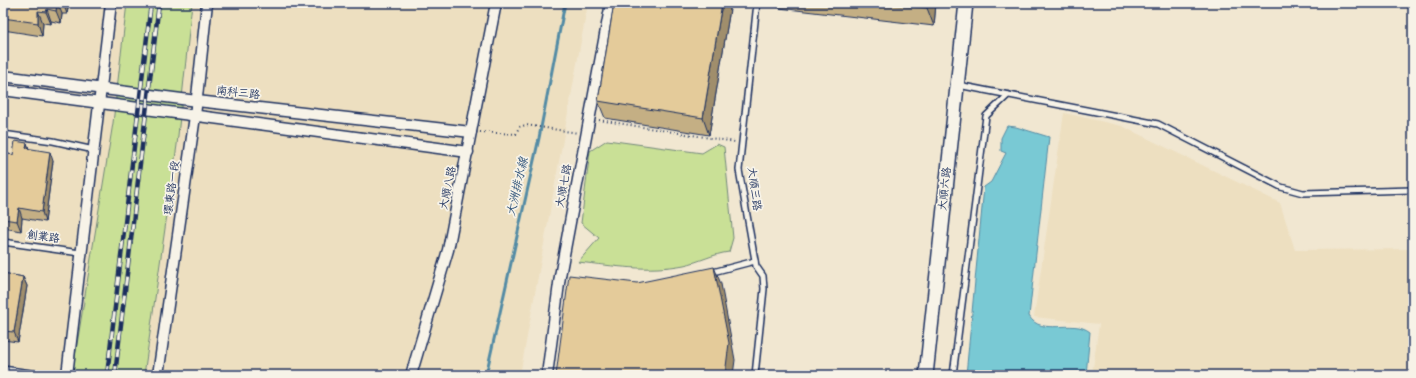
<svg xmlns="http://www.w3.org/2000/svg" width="1416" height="378" viewBox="0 0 1416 378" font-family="'Gochi Hand','LXGW WenKai TC',sans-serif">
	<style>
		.built { fill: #eddfc0 }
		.green { fill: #c9e096; stroke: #72887a }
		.water { fill: #79c9d4; stroke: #538ba5 }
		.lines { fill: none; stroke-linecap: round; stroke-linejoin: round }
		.stream { stroke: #538ba5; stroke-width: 3 }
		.service-casing { stroke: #1b2f5e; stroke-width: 8 }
		.minor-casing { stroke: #1b2f5e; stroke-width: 13 }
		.tertiary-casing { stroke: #1b2f5e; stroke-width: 16 }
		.path { stroke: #1b2f5e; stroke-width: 2; stroke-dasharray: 1 3; stroke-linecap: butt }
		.service { stroke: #f7f3e8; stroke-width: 5 }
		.minor { stroke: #f7f3e8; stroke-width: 10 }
		.tertiary { stroke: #f7f3e8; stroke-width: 13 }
		.rail-casing { stroke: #1b2f5e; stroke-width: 4.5 }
		.rail { stroke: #f7f3e8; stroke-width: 3; stroke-dasharray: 9; stroke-linecap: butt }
		.wall { fill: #c4af84; stroke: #1b2f5e }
		.shaded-wall { fill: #a08e6c; stroke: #1b2f5e }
		.building { fill: #e4cb9a; stroke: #1b2f5e }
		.labels { text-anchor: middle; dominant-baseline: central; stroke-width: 3.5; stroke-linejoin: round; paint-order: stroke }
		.street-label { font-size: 11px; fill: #1b2f5e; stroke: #f7f3e8 }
		.water-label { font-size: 12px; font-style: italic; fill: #32567c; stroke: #f7f3e8 }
	</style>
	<rect width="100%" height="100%" fill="#f1e7d1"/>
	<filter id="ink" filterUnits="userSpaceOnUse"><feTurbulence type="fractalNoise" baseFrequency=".025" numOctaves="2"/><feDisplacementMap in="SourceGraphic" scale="8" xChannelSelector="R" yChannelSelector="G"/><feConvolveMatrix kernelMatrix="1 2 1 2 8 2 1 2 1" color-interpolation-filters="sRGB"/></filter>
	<g filter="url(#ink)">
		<g class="built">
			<path d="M3,3H588L520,375H3Z"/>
			<path d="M1064,113L1122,126L1280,203L1295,250L1413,249V375H1092L1099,324L1034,317Z"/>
		</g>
		<g class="green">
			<path d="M127,3H192L177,145L144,375H72L113,123Z"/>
			<path d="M607,140L702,153L717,144L724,147L733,238L729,252C713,254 699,262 684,265C647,272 615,266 578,262L599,238L581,223L590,151Z"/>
		</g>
		<path class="water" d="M1007,126L1016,127L1049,137L1029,316C1041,337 1073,318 1090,332L1086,375H966L984,187L991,182L1006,153L1001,151V138Z"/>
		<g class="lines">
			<path class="stream" d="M486,375L539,138L565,3"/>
			<g class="service-casing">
				<g id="service">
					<path d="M958,85L1158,124L1281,187L1303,193L1413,190"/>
					<path d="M3,134L53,141L94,150"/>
					<path d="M3,242L80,253"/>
					<path d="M709,273L755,261"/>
					<path d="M3,369L44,375"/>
					<path d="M755,375L764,289L763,276L756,266L739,170L757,3"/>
					<path d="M953,375L986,116L1008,95"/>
				</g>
			</g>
			<g class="minor-casing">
				<g id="minor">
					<path d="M3,76L197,101L471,132"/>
					<path d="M3,90L468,152"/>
					<path d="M67,375L111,3"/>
					<path d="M158,375L195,116L207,3"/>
					<path d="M411,375L448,250L496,3"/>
					<path d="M547,375L560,276L611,3"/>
				</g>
			</g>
			<g class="tertiary-casing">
				<path id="tertiary" d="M926,375L966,3"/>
			</g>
			<g class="path">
				<path d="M599,120L735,142"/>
				<path d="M480,132L516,134L519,127L526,125L578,133"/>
			</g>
			<use href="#service" class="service"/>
			<use href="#minor" class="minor"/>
			<use href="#tertiary" class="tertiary"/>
			<g class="rail-casing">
				<g id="rail">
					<path d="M107,375L151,3"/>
					<path d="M115,375L159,3"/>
				</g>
			</g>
			<use href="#rail" class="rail"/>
		</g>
		<g class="wall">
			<path d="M3,3H69L67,14H62L61,23L51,21V24L43,23L42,36L3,30Z"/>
			<path d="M614,3H731L709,135L605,118L598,101Z"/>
			<path d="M777,3H936L934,26L779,8Z"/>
			<path d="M27,143L29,149L53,161L45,222L22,218L21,231L3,228V153L13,155Z"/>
			<path d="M3,273L23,277L27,286L18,342L3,340Z"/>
		</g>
		<g class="shaded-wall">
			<path d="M57,3H58L62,14L61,23L56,11Z"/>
			<path d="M63,3H69L67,14Z"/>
			<path d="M722,3H731L709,135L703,118Z"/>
			<path d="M928,3H936L934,26L927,8Z"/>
			<path d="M47,9L51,21V24L46,12Z"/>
			<path d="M38,11L43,23L42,36L38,23Z"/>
			<path d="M27,143L30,152L26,148Z"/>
			<path d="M50,152L53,161L45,222L42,212Z"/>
			<path d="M19,208L22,218L21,231L17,221Z"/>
			<path d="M714,267L721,284L735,360L733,375H725Z"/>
			<path d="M23,277L27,286L18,342L14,332Z"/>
		</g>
		<g class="building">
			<path d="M3,3H57L56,11L47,9L46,12L38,11V23L3,18Z"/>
			<path d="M614,3H722L703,118L598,101Z"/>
			<path d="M880,3H928L927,8Z"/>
			<path d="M15,141L27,143L26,148L50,152L42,212L19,208L17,221L3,219V153L13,155Z"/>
			<path d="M714,267L729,343L725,375H556L569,275L637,283Z"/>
			<path d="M3,273L23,277L14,332L3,331Z"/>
		</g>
	</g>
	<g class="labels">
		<g class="street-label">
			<text transform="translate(238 94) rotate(6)">南科三路</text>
			<text transform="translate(565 186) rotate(-79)">大順七路</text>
			<text transform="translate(173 188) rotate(-82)">環東路一段</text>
			<text transform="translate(449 188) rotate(-78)">大順八路</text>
			<text transform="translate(753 189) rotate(82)">大順三路</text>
			<text transform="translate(946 189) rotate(-84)">大順六路</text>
			<text transform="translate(43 238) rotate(8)">創業路</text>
		</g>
		<g class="water-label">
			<text transform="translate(519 187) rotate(-77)">大洲排水線</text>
		</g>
	</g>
	<rect width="1416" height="378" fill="none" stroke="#f7f3e8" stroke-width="16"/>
	<rect x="8" y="8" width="1400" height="362" fill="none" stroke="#1b2f5e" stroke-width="1.5" filter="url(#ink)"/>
</svg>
